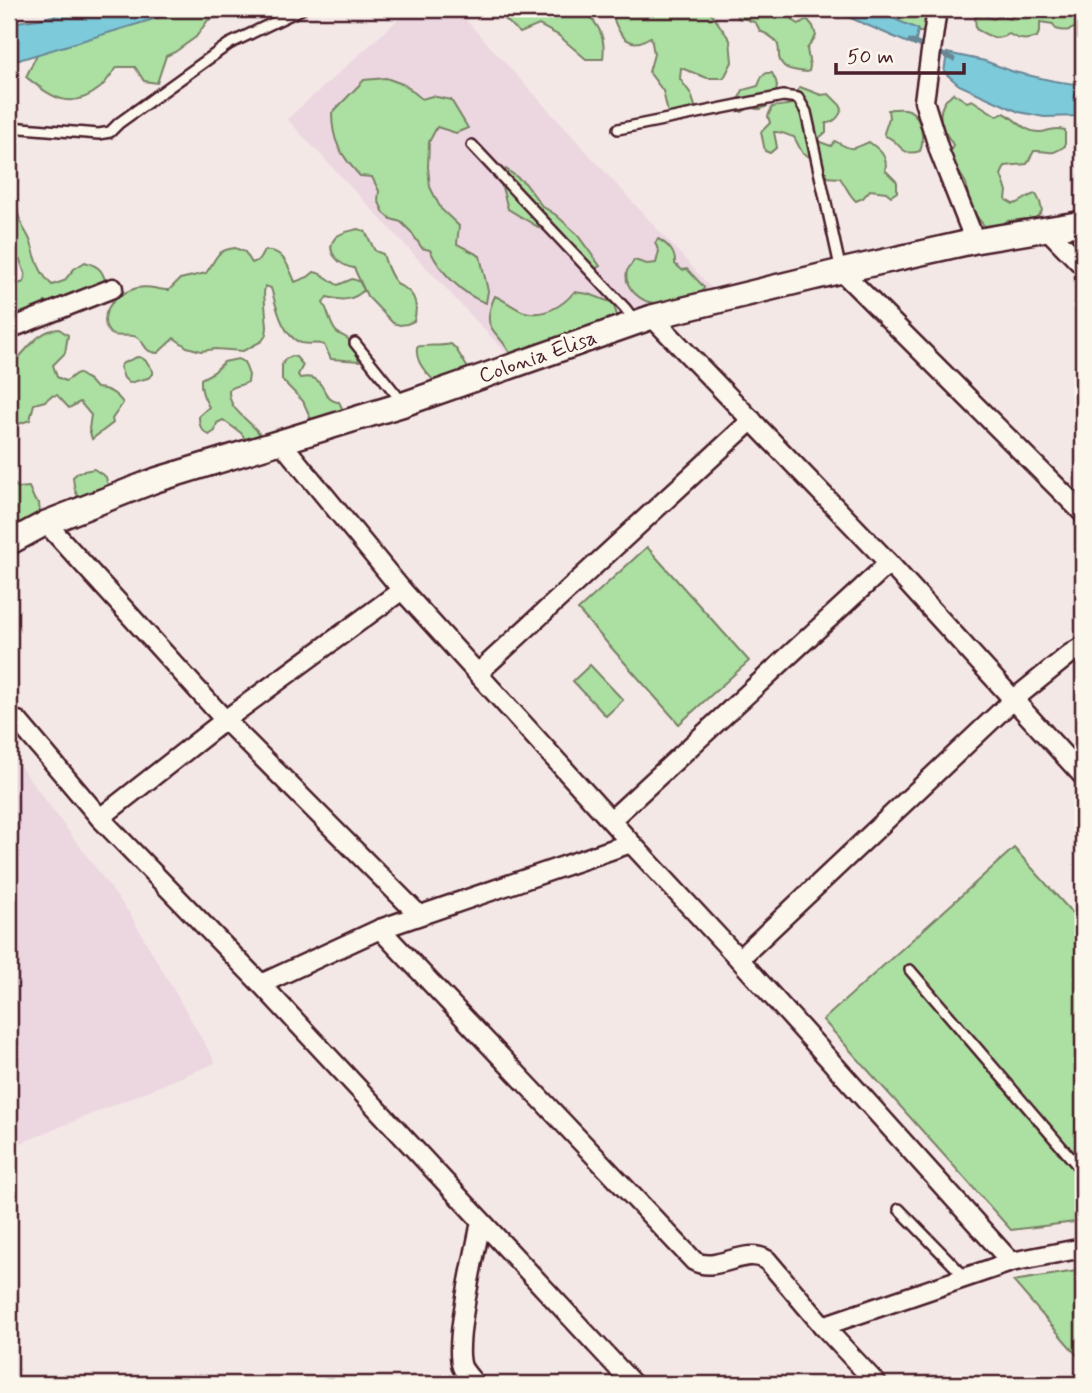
<svg xmlns="http://www.w3.org/2000/svg" width="1092" height="1393" viewBox="0 0 1092 1393" font-family="Mynerve,sans-serif">
	<style>
		.built { fill: #ecd7e1 }
		.green { fill: #abe0a2; stroke: #7a8066; stroke-width: 2 }
		.water { fill: #7ccada; stroke: #688694; stroke-width: 2 }
		.lines { fill: none; stroke-linecap: round; stroke-linejoin: round }
		.stream { stroke: #688694; stroke-width: 5 }
		.service-casing { stroke: #4a1f2b; stroke-width: 14 }
		.minor-casing { stroke: #4a1f2b; stroke-width: 23 }
		.tertiary-casing { stroke: #4a1f2b; stroke-width: 28 }
		.service { stroke: #fbf7ec; stroke-width: 9 }
		.minor { stroke: #fbf7ec; stroke-width: 18 }
		.tertiary { stroke: #fbf7ec; stroke-width: 23 }
		.labels { text-anchor: middle; dominant-baseline: central; stroke-width: 6; stroke-linejoin: round; paint-order: stroke }
		.street-label { font-size: 21px; fill: #4a1f2b; stroke: #fbf7ec }
	</style>
	<rect width="100%" height="100%" fill="#f4e8e7"/>
	<filter id="ink" filterUnits="userSpaceOnUse"><feTurbulence type="fractalNoise" baseFrequency=".0143" numOctaves="2"/><feDisplacementMap in="SourceGraphic" scale="14" xChannelSelector="R" yChannelSelector="G"/><feConvolveMatrix kernelMatrix="1 2 1 2 8 2 1 2 1" color-interpolation-filters="sRGB"/></filter>
	<g filter="url(#ink)">
		<g class="built">
			<path d="M410,9H456L717,294L509,356L287,119Z"/>
			<path d="M9,751L130,914L216,1063L9,1148Z"/>
		</g>
		<g class="green">
			<path d="M155,9H232L228,14L208,20L196,37L175,52L166,56L157,83L144,81L135,67H118C111,73 107,82 100,88C70,112 52,97 26,77L40,48Z"/>
			<path d="M494,9H584C599,26 606,36 603,59H586L558,35L539,25L520,33Z"/>
			<path d="M611,9H708L730,40L732,62L724,78H707L681,68L680,79L691,94L695,106L682,123L668,113L663,91L649,72L654,54L651,37C647,38 644,41 640,42C621,46 614,22 611,9Z"/>
			<path d="M735,9H786L794,21L799,24L807,19L813,26L816,36L807,49L810,66L809,71L807,72C800,71 789,71 784,66C771,54 791,44 760,31L756,23L746,19L738,18Z"/>
			<path d="M866,9H929V19L924,32H913Z"/>
			<path d="M1017,9H1083V25C1072,26 1072,34 1056,29L1053,24L1040,22V30L1037,37C1025,41 1019,40 1009,34C997,42 987,35 976,29L975,17L983,15L993,19L1000,16L1010,19L1015,14Z"/>
			<path d="M767,73H772L776,81L777,86L775,98C769,106 761,113 751,107L742,112L737,109L741,102L739,98L743,90L758,86L762,76Z"/>
			<path d="M386,78L405,85L422,99L432,96L451,100L468,128L456,133L437,127L429,142L428,167L430,187L441,209L459,226L457,244L480,256L488,291L486,303C463,295 440,272 430,250L422,248L411,232L401,222L391,219L384,213L378,200L379,191L372,177L360,176C341,155 332,142 332,113L364,80Z"/>
			<path d="M800,87L821,95L829,94L840,105L842,109C839,117 834,123 826,123V132L819,138L820,142L831,146L835,141C852,151 852,150 869,142C879,149 889,157 885,170L897,182V192L891,196L886,192L870,190L863,198L856,201C849,195 846,186 840,178L825,177L818,175L813,158L803,154L794,137C786,136 784,131 774,132L777,147L770,153L765,151L761,132L770,123L768,116L772,107C782,105 789,106 799,102L796,93Z"/>
			<path d="M953,93L967,102L972,100L997,116L1004,113C1016,119 1023,131 1038,132C1048,133 1050,126 1065,130V146C1049,157 1051,150 1034,151L1027,164L1005,166L1001,175L1007,191L1006,200L1013,204C1022,203 1027,195 1036,194L1040,202L1042,211L1036,218L1007,221L997,229L988,230C979,220 970,210 968,196C967,190 968,185 964,180C958,170 954,167 949,156L953,145C950,139 946,135 944,130C937,114 941,103 953,93Z"/>
			<path d="M892,109C897,109 904,108 909,110C921,116 925,140 920,151C899,158 901,140 885,136L884,133L889,118L888,110Z"/>
			<path d="M506,169L525,183L542,206L556,215L576,233L600,266L590,272L582,270L572,250L558,239L508,209L500,180Z"/>
			<path d="M9,189C17,201 15,207 20,220C22,227 27,233 30,240C36,257 38,272 52,285L64,281L74,269L85,262C101,267 103,271 107,287L54,307L45,302L40,313L22,319L9,307C11,293 9,286 24,282L25,274L20,260L9,259Z"/>
			<path d="M358,229L365,231L375,251L383,254C386,264 390,277 398,284C400,287 405,287 407,290C417,297 417,310 414,321L407,324L400,325L393,323L367,296L354,268C340,266 323,251 336,237C341,232 351,231 358,229Z"/>
			<path d="M658,239C668,244 676,253 675,264L682,270L687,269L704,287L702,296L660,307L656,303C641,303 623,287 627,271C628,269 633,262 634,260L647,264L656,263L659,251L655,243Z"/>
			<path d="M235,248L245,252L252,263L259,260L264,251C283,248 289,267 295,282L308,277L314,272C324,273 329,281 338,285L352,279L359,281L364,290C353,301 341,301 327,297L323,303C329,311 329,322 335,330C339,336 345,335 349,340C355,345 357,354 359,361L331,359L324,345C316,342 309,345 301,343C282,336 276,305 271,288L265,286L264,293L267,327L266,335L262,341L243,351L215,349L201,351L187,347L174,338L158,353C143,352 147,345 138,338C130,332 120,339 111,334C106,330 105,326 105,320C105,304 122,292 137,288C150,285 157,290 169,290L180,279L206,273C217,259 215,250 235,248Z"/>
			<path d="M574,292L589,294L613,303L616,312L617,322L513,361C503,329 477,335 495,296C505,300 517,310 525,312C544,317 563,306 574,292Z"/>
			<path d="M59,329L68,335L65,353L53,365L57,377L65,381C72,379 73,374 78,373L89,380L96,388C108,388 116,393 123,403L112,419L113,423L92,439L89,429L91,415L80,402L69,408L57,395L51,396L45,401L34,404L30,420L16,425L9,414V376L11,365C27,352 36,330 59,329Z"/>
			<path d="M451,344L456,349L471,373L435,382C426,372 415,362 417,347C427,344 439,347 451,344Z"/>
			<path d="M292,356L296,357L303,365L298,375L300,378C328,372 319,401 339,402L344,412L314,426L303,401L282,380V365L285,359Z"/>
			<path d="M137,357C145,357 149,365 153,371V374L148,378L129,383L124,378L120,367L123,363Z"/>
			<path d="M238,359L244,362L249,375L248,382C241,386 235,385 229,390C228,412 252,420 261,436L249,445L241,433L223,420L217,423L215,431L209,435C201,430 199,426 199,416L209,407C204,398 200,390 201,379L214,372L224,362Z"/>
			<path d="M94,469L106,477L109,491L83,502C75,495 74,488 73,477L79,472Z"/>
			<path d="M9,478L18,488L29,487L35,501L39,503L40,515C35,517 30,521 26,522C17,525 14,517 9,529Z"/>
			<path d="M647,547L749,661L679,724L578,610Z"/>
			<path d="M590,665L623,700L606,716L573,681Z"/>
			<path d="M1014,848L1083,925V1221L1011,1230L823,1020Z"/>
			<path d="M1083,1270V1362L1013,1281Z"/>
		</g>
		<g class="water">
			<path d="M77,9H187L9,63V23L45,18Z"/>
			<path d="M830,9H871L918,29L915,46Z"/>
			<path d="M947,53L985,61L1014,72L1054,81L1083,85V116L1044,117L1019,112L959,85L944,72Z"/>
		</g>
		<g class="lines">
			<path class="stream" d="M910,41L953,59"/>
			<g class="service-casing">
				<g id="service">
					<path d="M9,127L99,134L110,132L119,123L229,44L302,9"/>
					<path d="M618,129L783,96L798,98L806,112L841,271"/>
					<path d="M472,145L625,308L635,321"/>
					<path d="M355,343L403,403"/>
					<path d="M910,970L1083,1172"/>
					<path d="M899,1209L965,1277"/>
				</g>
			</g>
			<g class="minor-casing">
				<g id="minor">
					<path d="M937,9L924,101L940,153L975,241"/>
					<path d="M1047,229L1083,266"/>
					<path d="M841,271L1083,513"/>
					<path d="M652,317L889,563L1083,776"/>
					<path d="M9,329L113,288"/>
					<path d="M280,441L402,590L631,843L739,959L1011,1262"/>
					<path d="M46,523L225,720L419,915"/>
					<path d="M478,673L752,420"/>
					<path d="M18,721L100,818L261,984L633,1384"/>
					<path d="M100,818L225,720L402,590"/>
					<path d="M611,820L889,563"/>
					<path d="M380,929L694,1261C717,1274 744,1246 767,1260L823,1326L877,1384"/>
					<path d="M739,959L1013,700L1070,654L1083,646"/>
					<path d="M261,984L380,929L631,843"/>
					<path d="M823,1326L1011,1262L1083,1248"/>
					<path d="M475,1384C471,1379 465,1373 462,1367C453,1342 476,1251 481,1221"/>
				</g>
			</g>
			<g class="tertiary-casing">
				<path id="tertiary" d="M9,543L46,523L156,480L404,404L652,317L841,271L975,241L1083,223"/>
			</g>
			<use href="#service" class="service"/>
			<use href="#minor" class="minor"/>
			<use href="#tertiary" class="tertiary"/>
		</g>
	</g>
	<g class="labels">
		<g class="street-label">
			<text transform="translate(538 357) rotate(-19)">Colonia Elisa</text>
		</g>
	</g>
	<rect width="1092" height="1393" fill="none" stroke="#fbf7ec" stroke-width="35"/>
	<rect x="18" y="18" width="1057" height="1358" fill="none" stroke="#4a1f2b" stroke-width="2.5" filter="url(#ink)"/>
	<path d="M836 63v10h128v-10" fill="none" stroke="#4a1f2b" stroke-width="3.5"/>
	<text x="847" y="63" font-size="21" fill="#4a1f2b" stroke="#fbf7ec" stroke-width="5" paint-order="stroke">50 m</text>
</svg>
